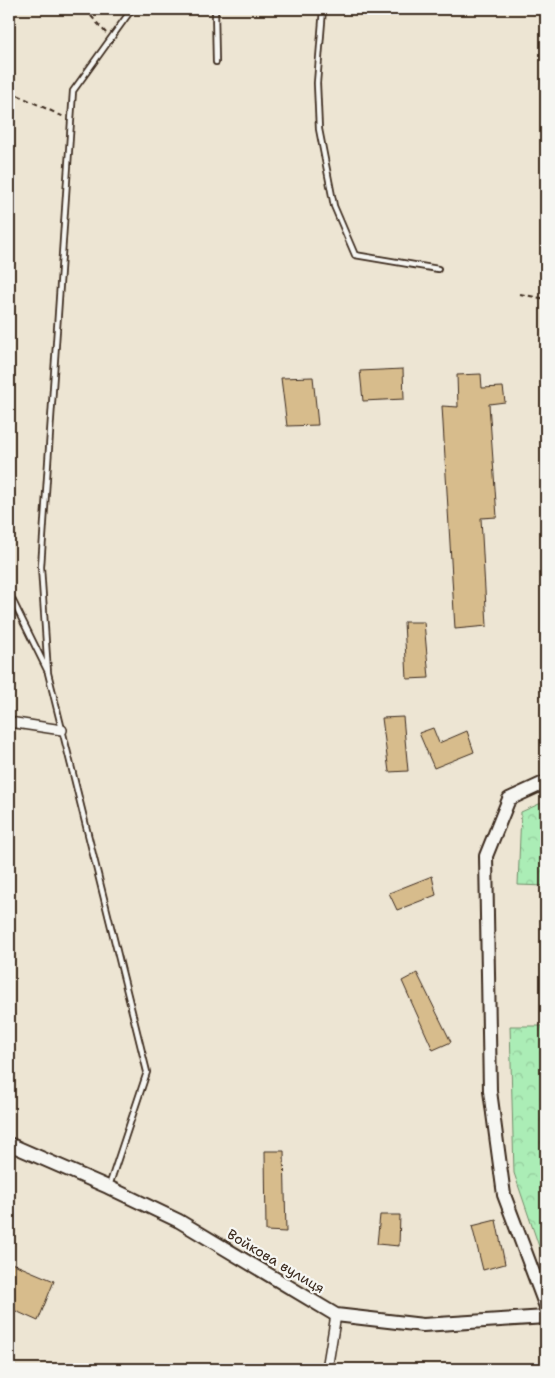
<svg xmlns="http://www.w3.org/2000/svg" width="555" height="1378" viewBox="0 0 555 1378" font-family="'Shantell Sans',sans-serif">
	<style>
		.park { fill: url(#park-crowns); stroke: #738c6a }
		.building { fill: #d7bc8c; stroke: #3b2a1e }
		.lines { fill: none; stroke-linecap: round; stroke-linejoin: round }
		.lane-casing { stroke: #3b2a1e; stroke-width: 8 }
		.street-casing { stroke: #3b2a1e; stroke-width: 12 }
		.secondary-casing { stroke: #3b2a1e; stroke-width: 16 }
		.path { stroke: #3b2a1e; stroke-width: 2; stroke-dasharray: 5 4; stroke-linecap: butt }
		.lane { stroke: #f6f6f2; stroke-width: 4.5 }
		.street { stroke: #f6f6f2; stroke-width: 9 }
		.secondary { stroke: #f6f6f2; stroke-width: 12 }
		.labels { text-anchor: middle; dominant-baseline: central; stroke-width: 4.5; stroke-linejoin: round; paint-order: stroke }
		.street-label { font-size: 14px; fill: #3b2a1e; stroke: #f6f6f2 }
	</style>
	<defs>
		<pattern id="park-crowns" width="20" height="18" patternUnits="userSpaceOnUse" patternTransform="scale(1.25)"><rect width="20" height="18" fill="#abedb6"/><path d="M2 6a3 3 0 1 1 6 0M12 15a3 3 0 1 1 6 0" fill="none" stroke="#94cb9c"/></pattern>
	</defs>
	<rect width="100%" height="100%" fill="#ede5d3"/>
	<filter id="ink" filterUnits="userSpaceOnUse"><feTurbulence type="fractalNoise" baseFrequency=".02" numOctaves="2"/><feDisplacementMap in="SourceGraphic" scale="10" xChannelSelector="R" yChannelSelector="G"/><feConvolveMatrix kernelMatrix="1 2 1 2 8 2 1 2 1" color-interpolation-filters="sRGB"/></filter>
	<g filter="url(#ink)">
		<g class="park">
			<path d="M546,801V886L518,885L521,812Z"/>
			<path d="M510,1026H546V1267L514,1173Z"/>
		</g>
		<g class="building">
			<path d="M403,369L404,399L363,401L360,371Z"/>
			<path d="M481,374L482,388L503,387L505,402L489,404L497,517L481,518L487,626L455,629L442,406L458,407L457,375Z"/>
			<path d="M313,377L318,425L287,426L281,378Z"/>
			<path d="M404,622H424L429,678L407,679Z"/>
			<path d="M403,717L408,771L389,772L382,718Z"/>
			<path d="M433,728L439,743L467,731L474,752L434,768L419,733Z"/>
			<path d="M432,876L436,895L397,910L389,893Z"/>
			<path d="M417,973L451,1042L433,1050L402,981Z"/>
			<path d="M265,1151H284L286,1232L266,1231Z"/>
			<path d="M380,1215H400L399,1246L377,1244Z"/>
			<path d="M496,1220L505,1264L483,1270L472,1226Z"/>
			<path d="M9,1262L54,1281L38,1321L9,1308Z"/>
		</g>
		<g class="lines">
			<g class="lane-casing">
				<g id="lane">
					<path d="M215,9L216,62"/>
					<path d="M323,9L317,83L319,129L334,206L355,255L438,269"/>
					<path d="M9,593L47,670"/>
					<path d="M109,1186L147,1072L48,673L41,567L73,91L132,9"/>
				</g>
			</g>
			<g class="street-casing">
				<g id="street">
					<path d="M9,722L62,730"/>
					<path d="M327,1369L336,1315"/>
				</g>
			</g>
			<g class="secondary-casing">
				<g id="secondary">
					<path d="M546,782L509,799L486,856L490,1091L504,1195L546,1307"/>
					<path d="M9,1144L108,1187L179,1221L336,1315L423,1325L546,1317"/>
				</g>
			</g>
			<g class="path">
				<path d="M85,9L106,33"/>
				<path d="M9,91L64,117"/>
				<path d="M520,294L546,299"/>
			</g>
			<use href="#lane" class="lane"/>
			<use href="#street" class="street"/>
			<use href="#secondary" class="secondary"/>
		</g>
	</g>
	<g class="labels">
		<g class="street-label">
			<text transform="translate(276 1261) rotate(31)">Войкова вулиця</text>
		</g>
	</g>
	<rect width="555" height="1378" fill="none" stroke="#f6f6f2" stroke-width="30"/>
	<rect x="15" y="15" width="525" height="1348" fill="none" stroke="#3b2a1e" stroke-width="2" filter="url(#ink)"/>
</svg>
